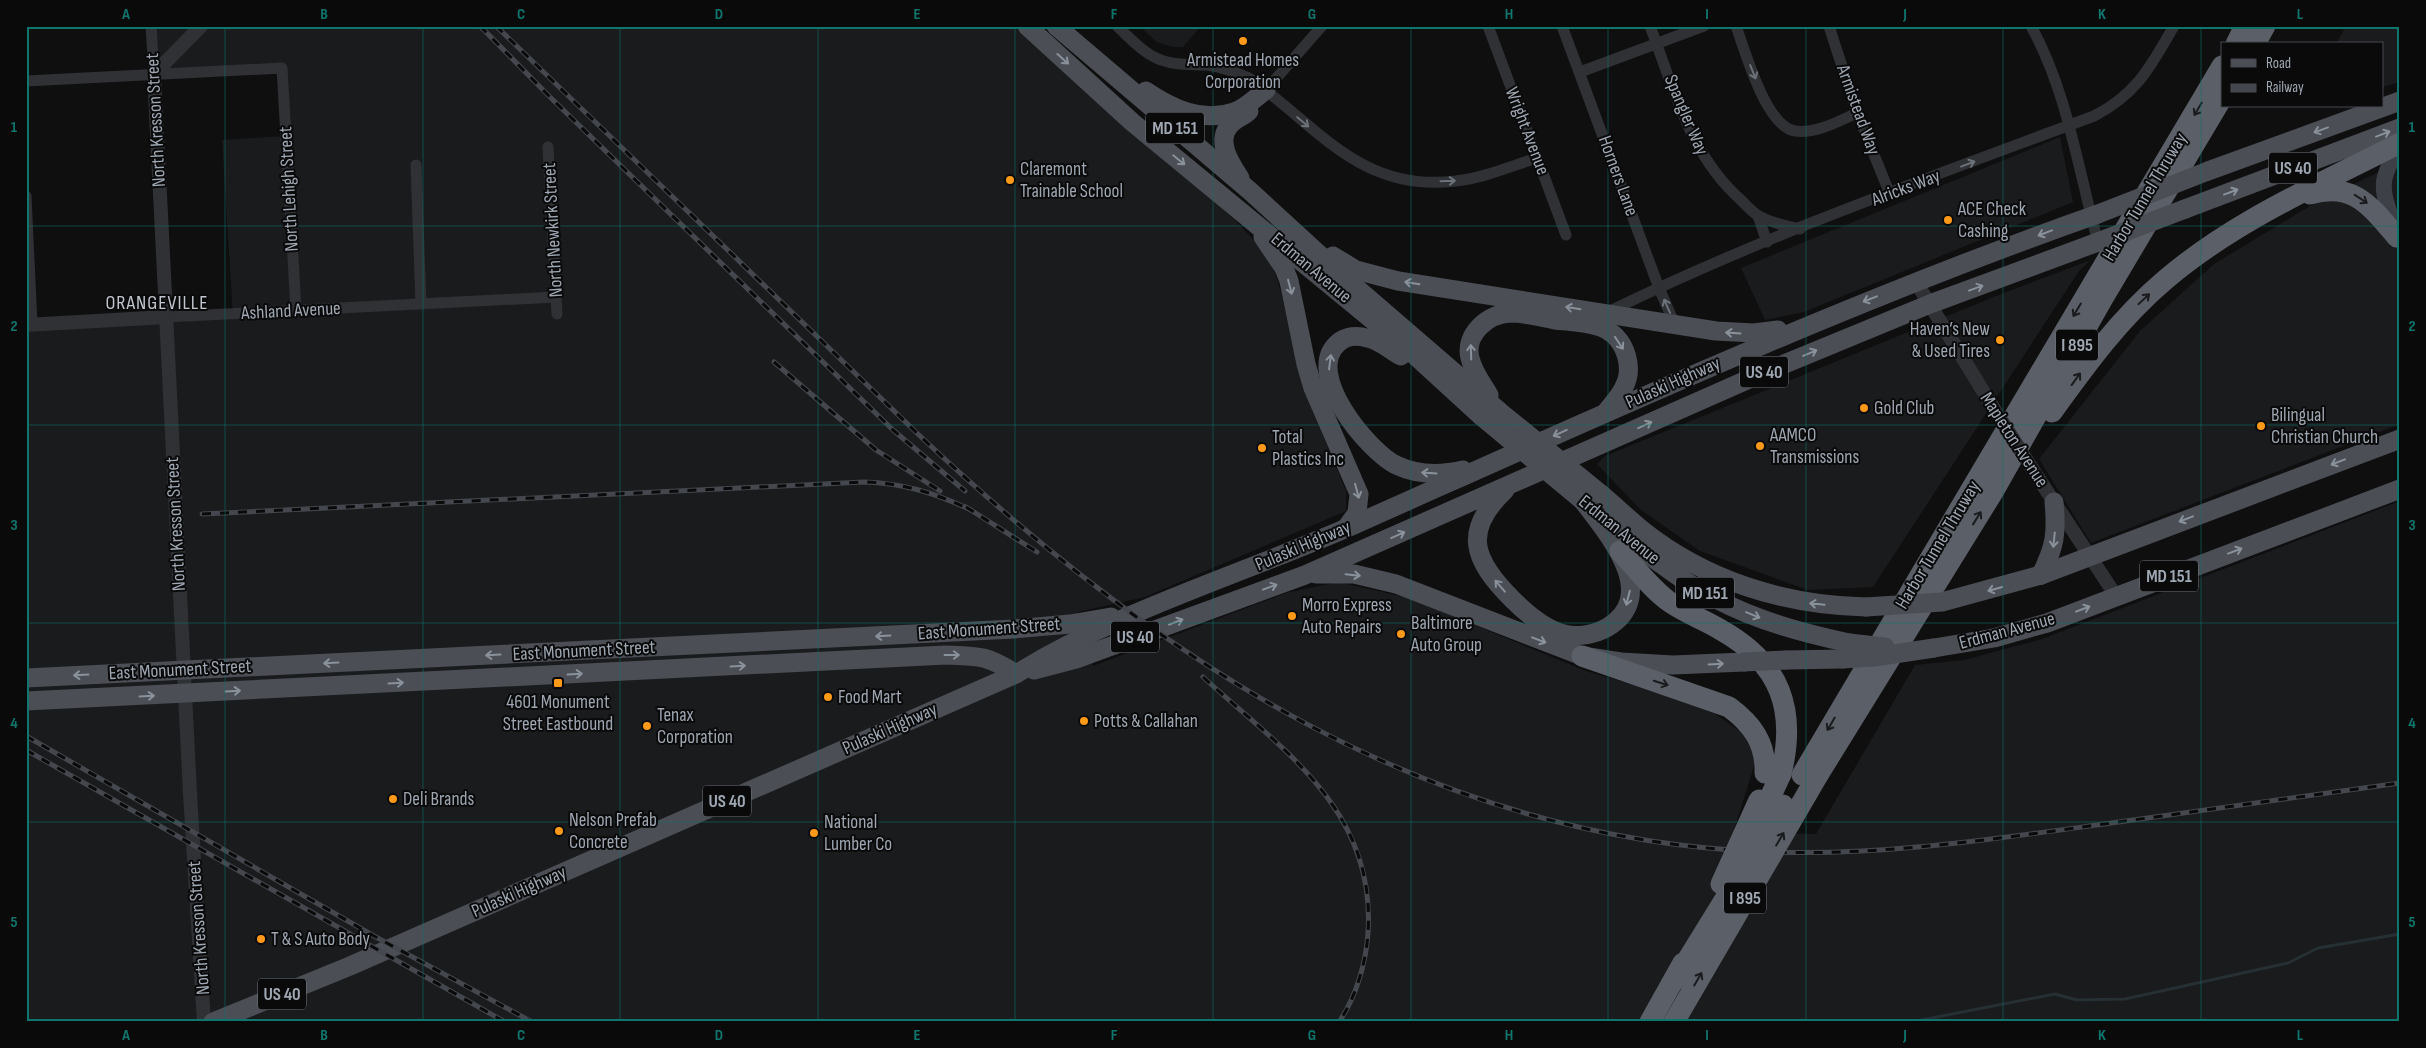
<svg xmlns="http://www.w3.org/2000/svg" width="2426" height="1048" viewBox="0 0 2426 1048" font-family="'Sofia Sans Condensed',sans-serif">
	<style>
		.built { fill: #1a1b1d }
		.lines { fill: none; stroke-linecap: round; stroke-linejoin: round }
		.stream { stroke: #252f34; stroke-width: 3 }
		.minor { stroke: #2f3135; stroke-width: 11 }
		.tertiary { stroke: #2f3135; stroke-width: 14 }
		.secondary { stroke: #3d4046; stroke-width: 16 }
		.primary { stroke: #4b4e55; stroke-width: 19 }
		.motorway { stroke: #5b5f67; stroke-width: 21 }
		.rail-casing { stroke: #44474d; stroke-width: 5 }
		.rail { stroke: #0a0a0b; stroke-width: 3; stroke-dasharray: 9; stroke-linecap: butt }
		.tertiary-bridge { stroke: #2f3135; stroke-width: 14 }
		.primary-bridge { stroke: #4b4e55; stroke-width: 19 }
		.motorway-bridge { stroke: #5b5f67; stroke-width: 21 }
		.oneway { stroke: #89919b }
		.oneway2 { stroke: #6c727a }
		.oneway3 { stroke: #1a1b1d }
		.grid { fill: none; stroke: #0f766e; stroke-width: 1; stroke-opacity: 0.55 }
		.poi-dot { fill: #ff9918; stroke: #0a0a0b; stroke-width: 2 }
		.labels { text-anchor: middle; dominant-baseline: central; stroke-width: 4; stroke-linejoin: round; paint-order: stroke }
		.shield { fill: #0a0a0b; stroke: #727880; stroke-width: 1 }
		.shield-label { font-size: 18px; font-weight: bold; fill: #9ea7b2 }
		.poi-label { font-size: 19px; fill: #9ea7b2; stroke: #0a0a0b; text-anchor: start }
		.street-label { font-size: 19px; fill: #9ea7b2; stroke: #0a0a0b }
		.neighbourhood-label { font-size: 20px; letter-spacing: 1px; fill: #c0c5ce; stroke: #0a0a0b }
		.neatline { fill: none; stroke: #0f766e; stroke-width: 2 }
		.grid-label { font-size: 16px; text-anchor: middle; font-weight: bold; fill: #0f766e }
	</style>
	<rect width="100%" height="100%" fill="#0f0f10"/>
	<g class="built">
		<path d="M153,26H1013L1233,218L1262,249L1274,269L1280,289L1305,391L1346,491V511L1145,597L1078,612L1093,666L1286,593L1338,582L1409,598L1586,671L1641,687L1714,713L1741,732L1757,757L1733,833L1816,834L1915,665L1964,660L2042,639L2400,501V1022H26V326L233,316L222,140L285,136L281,69L155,77Z"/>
		<path d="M1139,26H1201L1183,47H1172L1157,42Z"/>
		<path d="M2346,26H2400V82L2382,87V44H2336Z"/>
		<path d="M2060,137L2073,202L1804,312L1765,320L1741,268Z"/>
		<path d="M2400,162V424L2091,543L2039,459L2140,331L2214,264L2318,201Z"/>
		<path d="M2091,260L2079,271L1873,587L1808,590L1700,551L1641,510L1597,464L1605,456L1996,296Z"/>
	</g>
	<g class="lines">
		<path class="stream" d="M1911,1022L2055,994L2077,1000L2125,999L2288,963L2318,948L2400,934"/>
		<g class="minor">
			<path d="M151,26L154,74"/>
			<path d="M1117,26C1130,38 1144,54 1161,60C1176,66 1192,64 1207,65C1222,67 1235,72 1249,78C1318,126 1360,193 1456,181C1484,178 1511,166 1537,158"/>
			<path d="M1488,26L1566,235"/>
			<path d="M1562,26L1659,288L1675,325"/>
			<path d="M1650,26C1674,89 1690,156 1742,201C1747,206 1753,213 1759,216C1772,223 1786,226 1800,229"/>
			<path d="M1736,26C1745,51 1766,127 1795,131C1816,134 1839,121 1857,113"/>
			<path d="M1829,26L1857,113L1890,194"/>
			<path d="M2031,26C2068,93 2078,170 2098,242"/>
			<path d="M1580,72L1704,26"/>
			<path d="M26,81L282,68L296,310"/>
			<path d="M1266,90L1322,26"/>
			<path d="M548,147L557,314"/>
			<path d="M416,165L421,304"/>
			<path d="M26,196L32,324"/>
			<path d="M1758,216L1767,242"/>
			<path d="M1608,312C1765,235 1931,177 2094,116C2137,94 2151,66 2174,26"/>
			<path d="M166,317L556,297"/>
		</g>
		<g class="tertiary">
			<path d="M201,26L154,74L190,794L204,1022"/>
			<path d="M1916,282L1999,417"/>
			<path d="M26,325L166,317"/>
			<path d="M2033,470L2116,596"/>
		</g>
		<path class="secondary" d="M2396,232C2383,191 2375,185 2400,146"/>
		<g class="primary">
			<path d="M1027,26L1132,122L1410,351L1481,416"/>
			<path d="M1056,26L1250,191L1346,279L1499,411"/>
			<path d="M1146,91C1171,108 1202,123 1234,112C1246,108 1256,97 1266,90"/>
			<path d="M2208,171L2400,101"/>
			<path d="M1240,178C1231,164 1215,141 1230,125C1235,119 1243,117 1249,111"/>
			<path d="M2185,209L2400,128"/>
			<path d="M1263,237L1284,268L1289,281L1306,364L1313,388L1359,494L1357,513L1346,528"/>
			<path d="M1333,256L1356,270L1398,281L1716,331L1754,333L1778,330"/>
			<path d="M1401,356C1390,350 1379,340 1367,338C1357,335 1346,336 1338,343C1303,373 1368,451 1396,465C1417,475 1441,475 1463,470"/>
			<path d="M1489,395C1482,383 1473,372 1470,358C1464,334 1488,314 1510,313C1525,313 1541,317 1555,320C1571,322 1593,322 1607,330C1626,341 1634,368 1624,387C1620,396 1612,404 1606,412"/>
			<path d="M1505,490C1462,531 1473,560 1512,599C1526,613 1544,629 1564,634C1578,638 1596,634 1608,627C1661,594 1607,533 1583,501"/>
			<path d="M1601,494C1615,506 1628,518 1642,530C1706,581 1784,605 1866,607"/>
			<path d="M1605,519C1640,548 1675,578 1716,599C1758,621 1803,633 1849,643"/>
			<path d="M1316,574H1354L1396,584L1582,656L1621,662L1673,665L1744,662"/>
			<path d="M2041,575L2400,439"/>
			<path d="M2041,575C2055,546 2057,534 2054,502"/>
			<path d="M1934,648L1994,638L2047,623L2400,489"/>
			<path d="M1786,660L1842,659"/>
			<path d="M1034,670L1076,659L1305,575L1765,372L1930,304L2098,242"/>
			<path d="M26,678L1014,629L1070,624L1111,617"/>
			<path d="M26,701L946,655C979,656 987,655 1016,674"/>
			<path d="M213,1022L350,966L1016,674C1122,609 1243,574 1356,524C1601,415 1845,303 2098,214"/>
		</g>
		<g class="motorway">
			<path d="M2236,44L2245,26"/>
			<path d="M2255,44L2265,26"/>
			<path d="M2310,194C2354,181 2371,207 2397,237"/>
			<path d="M2052,412C2086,365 2120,318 2165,280C2234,221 2320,184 2400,143"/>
			<path d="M1620,551C1637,569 1651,589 1671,603C1687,614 1705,620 1721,630C1780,663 1797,709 1781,774"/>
			<path d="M1582,656L1729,707C1752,724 1766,743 1765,773"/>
			<path d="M1802,775L2222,66"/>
			<path d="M1818,775L1993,492L2103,298L2222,98"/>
			<path d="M1650,1022L1683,963"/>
		</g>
		<g class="rail-casing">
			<g id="rail">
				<path d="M480,26L552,99L893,430L965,491"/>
				<path d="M496,26L920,436C1159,661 1429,840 1768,852C1878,856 1988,840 2097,825C2198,811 2299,797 2400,783"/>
				<path d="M774,362L876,450L940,491"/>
				<path d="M966,507L1037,552"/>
				<path d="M202,514L864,482C903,483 935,493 971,510"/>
				<path d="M1203,677C1284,751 1376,810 1368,933C1366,963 1356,997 1339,1022"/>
				<path d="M26,736L374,936L532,1022"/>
				<path d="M26,750L505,1022"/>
			</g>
		</g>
		<use href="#rail" class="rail"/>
		<path class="tertiary-bridge" d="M1999,417L2033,470"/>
		<g class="primary-bridge">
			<path d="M2098,214L2208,171"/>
			<path d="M2098,242L2185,209"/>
			<path d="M1499,411L1601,494"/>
			<path d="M1481,416L1583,501"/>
			<path d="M1866,607L1942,602L2041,575"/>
			<path d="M1849,643L1885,647"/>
			<path d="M1842,659L1874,657L1934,648"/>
			<path d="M1744,662L1786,660"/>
		</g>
		<g class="motorway-bridge">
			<path d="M1760,819L1781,774"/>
			<path d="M1721,884L1759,800"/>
			<path d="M1675,980L1783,805"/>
			<path d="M1674,1022L1818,775"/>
		</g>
	</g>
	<defs><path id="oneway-shaft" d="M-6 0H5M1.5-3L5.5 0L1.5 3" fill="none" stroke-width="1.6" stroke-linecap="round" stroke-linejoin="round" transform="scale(1.25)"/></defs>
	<g class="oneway">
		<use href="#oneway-shaft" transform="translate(1063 59) rotate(42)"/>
		<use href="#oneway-shaft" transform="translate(2321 130) rotate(160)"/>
		<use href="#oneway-shaft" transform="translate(2383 134) rotate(-21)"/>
		<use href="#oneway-shaft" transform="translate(1179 160) rotate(39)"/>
		<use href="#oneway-shaft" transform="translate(2231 192) rotate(-21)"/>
		<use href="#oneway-shaft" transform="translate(2045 233) rotate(159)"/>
		<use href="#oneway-shaft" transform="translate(1412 283) rotate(-171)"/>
		<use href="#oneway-shaft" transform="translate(1290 287) rotate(75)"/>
		<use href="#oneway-shaft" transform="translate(1976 288) rotate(-20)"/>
		<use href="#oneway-shaft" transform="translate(1870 299) rotate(159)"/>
		<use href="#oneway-shaft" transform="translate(1573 308) rotate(-171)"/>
		<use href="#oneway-shaft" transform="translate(1733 333) rotate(-176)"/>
		<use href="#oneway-shaft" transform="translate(1619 343) rotate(56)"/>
		<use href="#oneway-shaft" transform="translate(1471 352) rotate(-92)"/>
		<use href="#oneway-shaft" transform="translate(1810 353) rotate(-23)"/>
		<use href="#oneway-shaft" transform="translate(1330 362) rotate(-83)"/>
		<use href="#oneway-shaft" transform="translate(1645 425) rotate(-25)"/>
		<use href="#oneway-shaft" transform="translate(1560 433) rotate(156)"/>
		<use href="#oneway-shaft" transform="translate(2338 462) rotate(159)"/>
		<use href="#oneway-shaft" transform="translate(1429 473) rotate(-176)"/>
		<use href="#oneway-shaft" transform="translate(1357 491) rotate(75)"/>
		<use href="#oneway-shaft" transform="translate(2186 519) rotate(159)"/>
		<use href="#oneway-shaft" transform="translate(1398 535) rotate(-24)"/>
		<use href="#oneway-shaft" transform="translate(2054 540) rotate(96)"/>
		<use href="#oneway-shaft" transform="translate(2235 551) rotate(-21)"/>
		<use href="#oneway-shaft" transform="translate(1353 575) rotate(6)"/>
		<use href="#oneway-shaft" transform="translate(1500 586) rotate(-131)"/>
		<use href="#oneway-shaft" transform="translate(1270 587) rotate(-20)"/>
		<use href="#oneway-shaft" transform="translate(1995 589) rotate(164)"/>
		<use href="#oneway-shaft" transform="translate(1628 598) rotate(104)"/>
		<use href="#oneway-shaft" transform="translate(1817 604) rotate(-174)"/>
		<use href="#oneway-shaft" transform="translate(2083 609) rotate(-21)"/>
		<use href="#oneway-shaft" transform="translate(1753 615) rotate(22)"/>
		<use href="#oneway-shaft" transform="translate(1176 622) rotate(-21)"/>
		<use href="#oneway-shaft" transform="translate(883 636) rotate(177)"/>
		<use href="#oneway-shaft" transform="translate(1539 640) rotate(21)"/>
		<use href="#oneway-shaft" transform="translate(493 655) rotate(177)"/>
		<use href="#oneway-shaft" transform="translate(952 655)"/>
		<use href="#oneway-shaft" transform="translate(331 663) rotate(177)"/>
		<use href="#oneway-shaft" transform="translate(1716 664) rotate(-3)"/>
		<use href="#oneway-shaft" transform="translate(738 666) rotate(-3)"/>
		<use href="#oneway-shaft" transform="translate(575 674) rotate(-3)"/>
		<use href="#oneway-shaft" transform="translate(81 675) rotate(177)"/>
		<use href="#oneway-shaft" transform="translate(396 683) rotate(-3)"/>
		<use href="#oneway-shaft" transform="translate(233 691) rotate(-3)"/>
		<use href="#oneway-shaft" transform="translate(147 696) rotate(-3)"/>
	</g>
	<g class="oneway2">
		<use href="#oneway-shaft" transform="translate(1753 72) rotate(68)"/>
		<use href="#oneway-shaft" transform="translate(1303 122) rotate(40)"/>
		<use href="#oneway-shaft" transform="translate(1968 164) rotate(-21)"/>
		<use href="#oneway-shaft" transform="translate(1448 181) rotate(-2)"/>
		<use href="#oneway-shaft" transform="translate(1667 306) rotate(-114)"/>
	</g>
	<g class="oneway3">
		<use href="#oneway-shaft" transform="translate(2198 109) rotate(121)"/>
		<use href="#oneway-shaft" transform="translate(2361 199) rotate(33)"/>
		<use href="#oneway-shaft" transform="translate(2144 299) rotate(-43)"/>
		<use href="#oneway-shaft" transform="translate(2077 310) rotate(121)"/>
		<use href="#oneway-shaft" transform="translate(2076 379) rotate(-54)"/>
		<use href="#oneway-shaft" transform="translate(1977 518) rotate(-58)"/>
		<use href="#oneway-shaft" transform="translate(1661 683) rotate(18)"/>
		<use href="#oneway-shaft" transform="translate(1831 724) rotate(120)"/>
		<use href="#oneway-shaft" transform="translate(1780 839) rotate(-59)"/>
		<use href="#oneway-shaft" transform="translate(1698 979) rotate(-60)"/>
	</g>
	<path class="grid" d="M225,26V1022M423,26V1022M620,26V1022M818,26V1022M1015,26V1022M1213,26V1022M1411,26V1022M1608,26V1022M1806,26V1022M2003,26V1022M2201,26V1022M26,226H2400M26,425H2400M26,623H2400M26,822H2400"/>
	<g class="poi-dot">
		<circle cx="1243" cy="41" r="5"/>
		<circle cx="1010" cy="180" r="5"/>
		<circle cx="1948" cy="220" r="5"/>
		<circle cx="2000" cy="340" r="5"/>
		<circle cx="1864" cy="408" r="5"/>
		<circle cx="2261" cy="426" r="5"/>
		<circle cx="1760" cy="446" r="5"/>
		<circle cx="1262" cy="448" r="5"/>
		<circle cx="1292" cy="616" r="5"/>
		<circle cx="1401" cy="634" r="5"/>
		<rect x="553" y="678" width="10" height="10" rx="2.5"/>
		<circle cx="828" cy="697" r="5"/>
		<circle cx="1084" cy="721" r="5"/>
		<circle cx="647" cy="726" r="5"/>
		<circle cx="393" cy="799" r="5"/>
		<circle cx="559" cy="831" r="5"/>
		<circle cx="814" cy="833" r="5"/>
		<circle cx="261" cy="939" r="5"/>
	</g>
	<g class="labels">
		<g class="shield">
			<rect x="1146" y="112.5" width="58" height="31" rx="4"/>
			<rect x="2269" y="152.5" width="48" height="31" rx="4"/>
			<rect x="2056" y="329.5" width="42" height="31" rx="4"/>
			<rect x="1740" y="356.5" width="48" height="31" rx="4"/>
			<rect x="2140" y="560.5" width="58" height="31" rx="4"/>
			<rect x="1676" y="577.5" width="58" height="31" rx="4"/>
			<rect x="1111" y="621.5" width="48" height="31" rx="4"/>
			<rect x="703" y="785.5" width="48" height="31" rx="4"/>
			<rect x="1724" y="882.5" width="42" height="31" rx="4"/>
			<rect x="258" y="978.5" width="48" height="31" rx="4"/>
		</g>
		<g class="shield-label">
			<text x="1175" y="128">MD 151</text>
			<text x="2293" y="168">US 40</text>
			<text x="2077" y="345">I 895</text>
			<text x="1764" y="372">US 40</text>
			<text x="2169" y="576">MD 151</text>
			<text x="1705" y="593">MD 151</text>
			<text x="1135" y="637">US 40</text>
			<text x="727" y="801">US 40</text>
			<text x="1745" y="898">I 895</text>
			<text x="282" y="994">US 40</text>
		</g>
		<g class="poi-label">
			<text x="1243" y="60" text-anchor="middle">Armistead Homes<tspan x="1243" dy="22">Corporation</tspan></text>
			<text x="1020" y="169">Claremont<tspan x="1020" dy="22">Trainable School</tspan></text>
			<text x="1958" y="209">ACE Check<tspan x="1958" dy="22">Cashing</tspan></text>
			<text x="1990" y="329" text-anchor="end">Haven’s New<tspan x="1990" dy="22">&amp; Used Tires</tspan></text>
			<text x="1874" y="408">Gold Club</text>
			<text x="2271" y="415">Bilingual<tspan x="2271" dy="22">Christian Church</tspan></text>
			<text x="1770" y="435">AAMCO<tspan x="1770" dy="22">Transmissions</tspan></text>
			<text x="1272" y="437">Total<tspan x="1272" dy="22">Plastics Inc</tspan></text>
			<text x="1302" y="605">Morro Express<tspan x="1302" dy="22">Auto Repairs</tspan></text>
			<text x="1411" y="623">Baltimore<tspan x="1411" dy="22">Auto Group</tspan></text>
			<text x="838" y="697">Food Mart</text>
			<text x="558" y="702" text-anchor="middle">4601 Monument<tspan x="558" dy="22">Street Eastbound</tspan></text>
			<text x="657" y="715">Tenax<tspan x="657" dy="22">Corporation</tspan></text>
			<text x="1094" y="721">Potts &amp; Callahan</text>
			<text x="403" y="799">Deli Brands</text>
			<text x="569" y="820">Nelson Prefab<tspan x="569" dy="22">Concrete</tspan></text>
			<text x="824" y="822">National<tspan x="824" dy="22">Lumber Co</tspan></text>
			<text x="271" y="939">T &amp; S Auto Body</text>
		</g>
		<g class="street-label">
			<text transform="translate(1858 110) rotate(70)">Armistead Way</text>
			<text transform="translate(1686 115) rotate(67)">Spangler Way</text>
			<text transform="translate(156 120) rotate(-93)">North Kresson Street</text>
			<text transform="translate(1527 131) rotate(69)">Wright Avenue</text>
			<text transform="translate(1618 176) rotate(70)">Horners Lane</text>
			<text transform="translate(1906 188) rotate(-21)">Alricks Way</text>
			<text transform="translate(289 189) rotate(-93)">North Lehigh Street</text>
			<text transform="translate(2145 197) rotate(-59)">Harbor Tunnel Thruway</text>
			<text transform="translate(553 230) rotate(-93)">North Newkirk Street</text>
			<text transform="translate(1311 268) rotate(40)">Erdman Avenue</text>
			<text transform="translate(291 311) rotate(-3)">Ashland Avenue</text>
			<text transform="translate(1673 383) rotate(-24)">Pulaski Highway</text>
			<text transform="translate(2014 440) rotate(57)">Mapleton Avenue</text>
			<text transform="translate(176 524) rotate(-93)">North Kresson Street</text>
			<text transform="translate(1619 530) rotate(39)">Erdman Avenue</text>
			<text transform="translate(1938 545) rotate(-59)">Harbor Tunnel Thruway</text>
			<text transform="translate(1303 546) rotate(-23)">Pulaski Highway</text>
			<text transform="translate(989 629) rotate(-4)">East Monument Street</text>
			<text transform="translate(2007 631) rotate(-15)">Erdman Avenue</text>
			<text transform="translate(584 651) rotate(-3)">East Monument Street</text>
			<text transform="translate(180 670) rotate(-3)">East Monument Street</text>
			<text transform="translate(890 729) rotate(-24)">Pulaski Highway</text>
			<text transform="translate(519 892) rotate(-24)">Pulaski Highway</text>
			<text transform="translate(199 928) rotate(-94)">North Kresson Street</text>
		</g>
		<g class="neighbourhood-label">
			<text x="157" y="303">ORANGEVILLE</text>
		</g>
	</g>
	<rect width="2426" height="1048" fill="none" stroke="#0a0a0b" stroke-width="55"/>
	<rect x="2221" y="42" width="162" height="65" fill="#0a0a0b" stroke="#45494e"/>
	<rect x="2231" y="59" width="25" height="8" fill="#4b4e55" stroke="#45494e"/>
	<text x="2266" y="68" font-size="15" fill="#9ea7b2">Road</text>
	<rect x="2231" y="84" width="25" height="8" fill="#44474d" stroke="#45494e"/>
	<text x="2266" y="92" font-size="15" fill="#9ea7b2">Railway</text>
	<rect x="28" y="28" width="2370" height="992" class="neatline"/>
	<g class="grid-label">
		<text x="126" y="19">A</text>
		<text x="324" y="19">B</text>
		<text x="521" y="19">C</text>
		<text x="719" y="19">D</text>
		<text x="917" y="19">E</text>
		<text x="1114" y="19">F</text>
		<text x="1312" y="19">G</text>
		<text x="1509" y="19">H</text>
		<text x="1707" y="19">I</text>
		<text x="1905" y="19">J</text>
		<text x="2102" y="19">K</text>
		<text x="2300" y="19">L</text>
		<text x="14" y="132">1</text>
		<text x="2412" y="132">1</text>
		<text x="14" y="331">2</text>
		<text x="2412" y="331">2</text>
		<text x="14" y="530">3</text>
		<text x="2412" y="530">3</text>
		<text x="14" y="728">4</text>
		<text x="2412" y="728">4</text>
		<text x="14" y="927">5</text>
		<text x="2412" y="927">5</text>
		<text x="126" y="1040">A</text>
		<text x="324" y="1040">B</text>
		<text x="521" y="1040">C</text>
		<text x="719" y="1040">D</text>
		<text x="917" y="1040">E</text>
		<text x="1114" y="1040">F</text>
		<text x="1312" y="1040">G</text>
		<text x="1509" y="1040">H</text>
		<text x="1707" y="1040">I</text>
		<text x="1905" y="1040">J</text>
		<text x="2102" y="1040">K</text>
		<text x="2300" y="1040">L</text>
	</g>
</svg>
